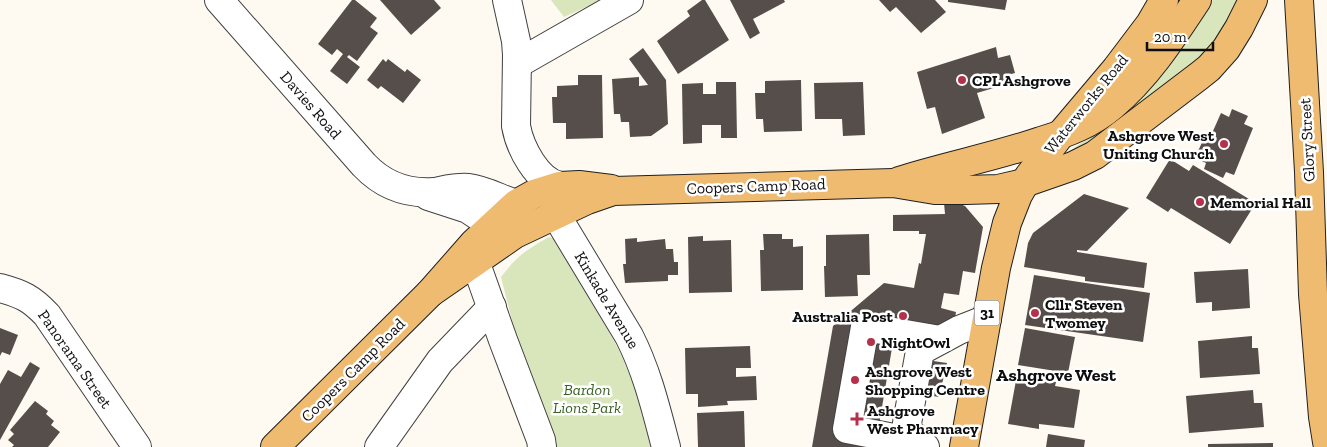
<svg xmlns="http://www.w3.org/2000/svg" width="1327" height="447" viewBox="0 0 1327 447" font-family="'Zilla Slab',serif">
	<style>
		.green { fill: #d9e6bc }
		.building { fill: #564e4b }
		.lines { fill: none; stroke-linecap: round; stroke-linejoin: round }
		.minor-casing { stroke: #414141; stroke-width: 30 }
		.major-casing { stroke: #1f1f1f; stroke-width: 30 }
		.minor { stroke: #fff; stroke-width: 28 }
		.major { stroke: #eebb71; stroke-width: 28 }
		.poi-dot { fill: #b4314c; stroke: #fff; stroke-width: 2 }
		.labels { text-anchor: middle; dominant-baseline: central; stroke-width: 5; stroke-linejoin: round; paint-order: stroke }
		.shield { fill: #fff; stroke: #565656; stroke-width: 1 }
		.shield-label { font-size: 15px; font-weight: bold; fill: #0e0e0e }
		.poi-label { font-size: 16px; font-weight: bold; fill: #0e0e0e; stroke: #fff; text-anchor: start }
		.street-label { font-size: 16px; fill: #0e0e0e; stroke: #fff }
		.park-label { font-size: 16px; font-style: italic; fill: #3a6123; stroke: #fff }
		.neighbourhood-label { font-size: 18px; font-weight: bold; fill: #0e0e0e; stroke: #fff }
	</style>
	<rect width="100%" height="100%" fill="#fef9f1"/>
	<g class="green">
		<path d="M551,0H602L564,17Z"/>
		<path d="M1213,0H1241L1222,32L1197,62L1084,148L1067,154L1075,147L1099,131L1192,30Z"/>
		<path d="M549,237L558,240L620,352L641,402L652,447H551L516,336L501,277C517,256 526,250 549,237Z"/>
	</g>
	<g class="building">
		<path d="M352,0H355L377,18L370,27L378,33L357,61L349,55L347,57L360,67L347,84L330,71L343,54L337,49L332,55L318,44Z"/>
		<path d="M380,0H434L441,8L411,35Z"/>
		<path d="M702,0H705L729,40L678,74L657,41L690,16L687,11Z"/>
		<path d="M730,0H784L785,2L753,19L760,33L750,39Z"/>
		<path d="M879,0H935L946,12L921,33L896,7L890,12Z"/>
		<path d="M948,0H1007L1005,10L948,2Z"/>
		<path d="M996,47L998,58L1010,55L1015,73L1004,76L1007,84L977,93L985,118L942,134L935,107L927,109L917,72Z"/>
		<path d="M643,48L666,80L668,124L651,136L630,137L629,122H621L620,114H614L612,79L639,77V86L648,85L629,59Z"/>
		<path d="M383,59L386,62L388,59L405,72L407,69L421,80L403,103L381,86L378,89L367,80Z"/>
		<path d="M578,75H602L603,138L566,139V123H553L552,97H557V86L578,85Z"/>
		<path d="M801,80L802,131L764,132L763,119H756L755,93H765V81Z"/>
		<path d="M716,82H736L737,138H721V125H702V143L683,144L682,84L703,83V94H716Z"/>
		<path d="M863,82L865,135L843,136L842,119H815L814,83Z"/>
		<path d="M1232,109L1248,116L1244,124L1253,128L1234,175L1226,172L1223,178L1204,169L1206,163L1195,158L1204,138L1209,140L1221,113L1229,117Z"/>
		<path d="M1170,159L1189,171L1193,165L1249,199L1245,205L1252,209L1230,244L1171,208L1168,212L1146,198Z"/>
		<path d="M1084,194L1129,208L1087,251L1077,250V252L1147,263L1144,288L1085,281V277L1024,267L1028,243L1033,233Z"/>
		<path d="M944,203H958L965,206L983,227L975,273L963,271L959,295L944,293L941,308L956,312L954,325L894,336L878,431L906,447H812L833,326L884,283L914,288L919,263L921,264L926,234H919V231H893V215L945,214Z"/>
		<path d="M763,234H782V239H793V247L803,246V290L761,291L760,250H764Z"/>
		<path d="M869,234L870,275H857L858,296L825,297L824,266H826V235Z"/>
		<path d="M703,236V241L731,240L732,292L689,293L688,237Z"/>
		<path d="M637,238V242L665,239L666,249H673L674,262H678V275H668V281L625,283L623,264H626L625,239Z"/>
		<path d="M1248,269L1250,308L1212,311V302L1196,303L1194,272Z"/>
		<path d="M1034,275L1150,293L1143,342L1025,325Z"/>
		<path d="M0,328L18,335L10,355L2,352L0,356Z"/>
		<path d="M1025,328L1075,337L1068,373L1018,365Z"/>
		<path d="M1252,336V348H1258L1260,374L1200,378L1198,341Z"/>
		<path d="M750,346L751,368H736V377L756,376L757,400L727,401L728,405L698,407V394H686L685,348Z"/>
		<path d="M933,361L947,363L939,397L927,395Z"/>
		<path d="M30,362L40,368L0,440V384L8,370L21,377Z"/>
		<path d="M1017,375L1056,382L1055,386L1080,390L1074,428L1039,424V429L1008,424Z"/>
		<path d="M1253,390L1254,403H1262L1264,427L1189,433L1186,396Z"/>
		<path d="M35,401L48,411L46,414L54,421L51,425L60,432L48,447H12L14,445L8,440L14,434L10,430Z"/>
		<path d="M744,411L745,447H698L697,413Z"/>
		<path d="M1048,434L1085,440L1084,447H1046Z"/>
		<path d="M1273,443V447H1208V444Z"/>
	</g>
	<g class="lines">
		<g class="minor-casing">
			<g id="minor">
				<path d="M219,0L364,165C383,185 407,194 434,192C445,190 457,187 468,188C485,190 500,199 516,204"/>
				<path d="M507,0L516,41L517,55L516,126C520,148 537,181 560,186"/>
				<path d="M517,64L629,0"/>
				<path d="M428,196L468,209L492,225"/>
				<path d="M556,215L629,336C647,371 656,409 666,447"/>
				<path d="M475,261L503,340L541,440L542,447"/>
				<path d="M0,288C22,294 31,298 47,315L137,447"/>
				<path d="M920,443L847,429L865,327L940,340"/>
				<path d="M379,447L440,361L492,307"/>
				<path d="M925,447L906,429L920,351L959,330L987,319"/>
			</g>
		</g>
		<g class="major-casing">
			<g id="major">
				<path d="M1299,0L1309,172L1313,294L1323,417L1327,442"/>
				<path d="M899,181C946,166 994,157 1041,141C1067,133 1091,124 1112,106C1147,77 1172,38 1197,0"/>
				<path d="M430,293L515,234L587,200L613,191L893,183L935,190H966L998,189L1024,183L1073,166L1095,155L1199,76L1209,68L1226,49L1239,28L1253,0"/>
				<path d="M275,447L430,293L474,243L516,204L534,194L560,186L579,185L611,189"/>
				<path d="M964,447L996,268L1007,223L1018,195L1029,176L1061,134L1116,69L1150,24L1164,0"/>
			</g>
		</g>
		<use href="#minor" class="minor"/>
		<use href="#major" class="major"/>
	</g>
	<g class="poi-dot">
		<circle cx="962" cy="80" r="5"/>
		<circle cx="1224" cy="144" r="5"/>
		<circle cx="1200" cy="202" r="5"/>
		<circle cx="1035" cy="313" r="5"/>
		<circle cx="903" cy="316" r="5"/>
		<circle cx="871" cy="342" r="5"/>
		<circle cx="855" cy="380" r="5"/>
		<path d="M854.5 411.5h5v5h5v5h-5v5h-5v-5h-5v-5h5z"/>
	</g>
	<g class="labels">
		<rect class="shield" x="974.5" y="300.5" width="25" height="25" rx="4"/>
		<g class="shield-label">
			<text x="987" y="313">31</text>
		</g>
		<g class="poi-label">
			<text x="972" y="80">CPL Ashgrove</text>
			<text x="1214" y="135" text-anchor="end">Ashgrove West<tspan x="1214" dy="18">Uniting Church</tspan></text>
			<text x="1210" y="202">Memorial Hall</text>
			<text x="1045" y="304">Cllr Steven<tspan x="1045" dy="18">Twomey</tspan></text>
			<text x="893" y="316" text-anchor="end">Australia Post</text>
			<text x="881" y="342">NightOwl</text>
			<text x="865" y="371">Ashgrove West<tspan x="865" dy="18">Shopping Centre</tspan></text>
			<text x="867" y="410">Ashgrove<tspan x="867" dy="18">West Pharmacy</tspan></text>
		</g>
		<g class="street-label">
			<text transform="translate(1086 104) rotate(-51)">Waterworks Road</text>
			<text transform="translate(311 105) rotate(49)">Davies Road</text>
			<text transform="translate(1307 140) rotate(-93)">Glory Street</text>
			<text transform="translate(756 186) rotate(-2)">Coopers Camp Road</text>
			<text transform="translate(607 300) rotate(59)">Kinkade Avenue</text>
			<text transform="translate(75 359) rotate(55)">Panorama Street</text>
			<text transform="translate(353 370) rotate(-45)">Coopers Camp Road</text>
		</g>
		<g class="park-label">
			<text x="587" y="389">Bardon<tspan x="587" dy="18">Lions Park</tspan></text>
		</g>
		<g class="neighbourhood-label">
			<text x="1056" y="375">Ashgrove West</text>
		</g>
	</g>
	<path d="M1147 42v8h66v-8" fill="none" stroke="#0e0e0e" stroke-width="2.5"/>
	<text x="1154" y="42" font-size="15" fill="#0e0e0e" stroke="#ffffff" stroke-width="4" paint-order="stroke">20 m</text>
</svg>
